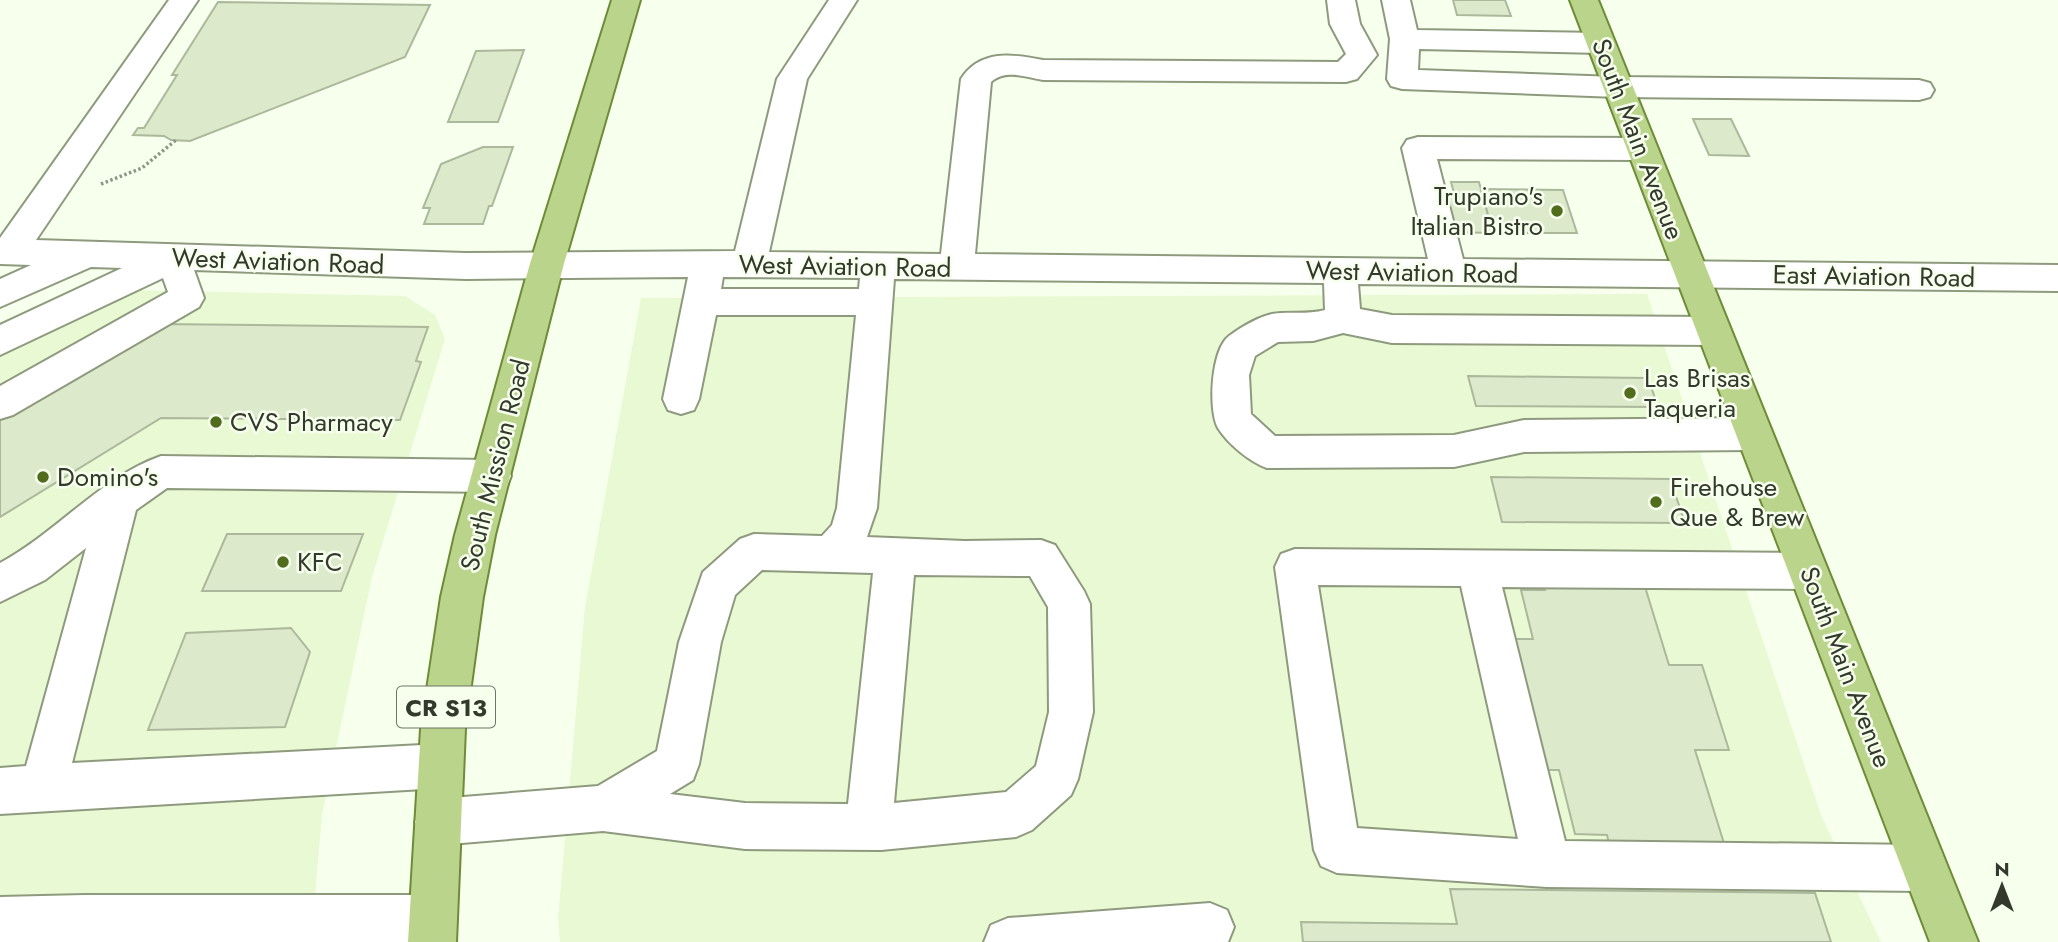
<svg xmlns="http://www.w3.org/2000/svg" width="2058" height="942" viewBox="0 0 2058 942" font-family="Jost,sans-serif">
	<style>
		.built { fill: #e9f9d3 }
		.building { fill: #dce9cb; stroke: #acb89b; stroke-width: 2 }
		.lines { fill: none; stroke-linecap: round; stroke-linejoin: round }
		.minor-casing { stroke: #8e9a7e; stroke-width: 4 }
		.major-casing { stroke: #6e8b38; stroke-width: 4 }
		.path { stroke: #8f9586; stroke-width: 3.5; stroke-dasharray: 2.5 2.5; stroke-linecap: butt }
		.minor { fill: #fff; fill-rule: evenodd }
		.major { fill: #bbd48b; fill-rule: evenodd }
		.poi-dot { fill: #526c1e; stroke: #f7ffed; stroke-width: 2.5 }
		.labels { text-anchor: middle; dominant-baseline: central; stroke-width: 5; stroke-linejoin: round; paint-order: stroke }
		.shield { fill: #f7ffed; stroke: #6e7467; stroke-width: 2 }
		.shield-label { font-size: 24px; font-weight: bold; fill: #34392d }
		.street-label { font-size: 26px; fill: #34392d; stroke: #f7ffed }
		.poi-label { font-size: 26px; fill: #34392d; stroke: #f7ffed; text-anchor: start }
	</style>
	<rect width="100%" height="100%" fill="#f7ffed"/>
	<g class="built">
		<path d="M85,289L405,296L435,315L445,339L372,577L322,815L311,942H0V327Z"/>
		<path d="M1647,294L1821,815L1881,942H560L558,919L585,607L641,298Z"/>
	</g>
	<g class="building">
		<path d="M1453,0H1505L1511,16L1457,15Z"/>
		<path d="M218,2L430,5L405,57L190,141L171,140L164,136L133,135L138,128H144L177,75H172Z"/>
		<path d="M524,50L498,122H448L476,51Z"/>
		<path d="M1693,119H1731L1749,156L1709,155Z"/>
		<path d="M483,147H513L492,206H489L483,224H424L430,208H423L441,164Z"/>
		<path d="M1451,182H1479L1493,233L1447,232L1437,193H1454Z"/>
		<path d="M1481,189L1563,190L1577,233H1493Z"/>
		<path d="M159,324L428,327L416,361L421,362L400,420L161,418L0,517V416Z"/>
		<path d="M1468,376L1648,378L1658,407L1476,406Z"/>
		<path d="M1491,477L1670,479L1685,523L1502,522Z"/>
		<path d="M227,534H363L341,591H202Z"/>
		<path d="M1541,576L1642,577L1669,665H1702L1729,750H1695L1727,853L1611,852L1607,835L1575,834L1559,770H1545L1514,639H1533L1521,590H1545Z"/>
		<path d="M291,628L310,652L285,727L148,730L186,633Z"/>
		<path d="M1450,889L1815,893L1831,942H1303L1301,922L1457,924Z"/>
	</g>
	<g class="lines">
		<g class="minor-casing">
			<g id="minor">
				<path d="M169,0H198L36,240L466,253L735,251L777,79L829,0H857L807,79L769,252L941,254L961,79C980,49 1013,54 1043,60L1338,62L1346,54L1330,24L1327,0H1355L1360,24L1377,55L1357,79L1346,82L1043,80C1025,77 1006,69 991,82L975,254L1428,259L1402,148L1407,140L1418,137L1641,138L1652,141L1657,149L1652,157L1641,160L1437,159L1463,259L2058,265V291L1358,284L1360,309L1392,315L1713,317L1726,321L1731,331L1726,341L1713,345L1392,343L1343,333L1313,341L1278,342L1255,356L1249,375L1251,414L1275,436L1454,435L1524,420L1753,418L1766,423L1772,434L1766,445L1753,450L1524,452L1454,467L1267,468C1250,462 1228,444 1218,428C1208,410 1211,350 1229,336C1240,328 1258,317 1272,314C1289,311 1307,315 1325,310L1324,283L894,279L877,508L867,537L965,541L1041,540L1055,545L1084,591L1090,604L1093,712L1078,779L1071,795L1032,830L1016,837L881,850L745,849L603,831L438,845L422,838L415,822L422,806L438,799L598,786L657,751L679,642L703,572L740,539L754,534L822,536L832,525L837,508L856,315H716L699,399L694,410L681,414L668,410L663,399L688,277L466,279L194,270L204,298L199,307L13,415L0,419V386L168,292L163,278L0,355V325L122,268L91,267L0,307V279L31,265L0,264V238ZM723,277L860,278L859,289H721ZM762,570L873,573L848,804L745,803L670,794L693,780L699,764L721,642L735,595ZM914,575L1030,576L1048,607L1049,712L1036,766L1006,792L894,803Z"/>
				<path d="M1382,0H1410L1417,30L1600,33L1610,36L1615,43L1610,50L1600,53L1419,49L1418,70L1617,77L1919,80L1930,83L1934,90L1930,97L1919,100L1617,97L1402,89L1391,86L1387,79L1390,39Z"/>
				<path d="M161,456L492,460L506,464L511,476L506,488L492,492L167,488L136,510L72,763L441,744L457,750L463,766L457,782L441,788L0,814V768L26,766L86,548L45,580L0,602V563C56,533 101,477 161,456Z"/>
				<path d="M1295,549L1808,553L1822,558L1828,571L1822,584L1808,589L1502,587L1565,841L1924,845L1941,851L1947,868L1941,885L1924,891L1547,887L1337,873L1321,866L1314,850L1275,567L1281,554ZM1318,585L1461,586L1518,839L1357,828Z"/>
				<path d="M84,895H433L450,902L457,919L450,936L435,942H0V897Z"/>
				<path d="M1210,903L1227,910L1234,927L1228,942H984L991,925L1008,918Z"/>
			</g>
		</g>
		<g class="major-casing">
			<g id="major">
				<path d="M612,0H640L563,267L495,535L483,597L465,729L456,942H408L421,729L441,597L455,535L529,267Z"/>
				<path d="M1570,0H1598L1978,942H1930Z"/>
			</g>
		</g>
		<path class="path" d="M101,184L142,168L176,140"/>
		<use href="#minor" class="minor"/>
		<use href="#major" class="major"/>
	</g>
	<g class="poi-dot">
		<circle cx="1557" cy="211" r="7"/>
		<circle cx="1630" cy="393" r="7"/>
		<circle cx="216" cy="422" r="7"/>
		<circle cx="43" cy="477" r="7"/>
		<circle cx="1656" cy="502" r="7"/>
		<circle cx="283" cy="562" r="7"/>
	</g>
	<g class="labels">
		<rect class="shield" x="397" y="686.5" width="98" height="41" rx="5"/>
		<g class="shield-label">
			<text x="446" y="707">CR S13</text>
		</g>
		<g class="street-label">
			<text transform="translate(1638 139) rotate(69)">South Main Avenue</text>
			<text transform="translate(278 261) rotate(2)">West Aviation Road</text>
			<text transform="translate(845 266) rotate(1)">West Aviation Road</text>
			<text transform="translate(1412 272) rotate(1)">West Aviation Road</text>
			<text transform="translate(1874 276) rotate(1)">East Aviation Road</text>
			<text transform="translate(495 465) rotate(-76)">South Mission Road</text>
			<text transform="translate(1846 667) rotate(69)">South Main Avenue</text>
		</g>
		<g class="poi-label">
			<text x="1543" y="196" text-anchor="end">Trupiano's<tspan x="1543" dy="30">Italian Bistro</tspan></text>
			<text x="1644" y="378">Las Brisas<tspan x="1644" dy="30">Taqueria</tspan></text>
			<text x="230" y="422">CVS Pharmacy</text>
			<text x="57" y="477">Domino's</text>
			<text x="1670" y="487">Firehouse<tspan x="1670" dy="30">Que &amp; Brew</tspan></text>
			<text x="297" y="562">KFC</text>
		</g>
	</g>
	<g transform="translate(2002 886)" stroke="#f7ffed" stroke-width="5" paint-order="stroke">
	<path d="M0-5L12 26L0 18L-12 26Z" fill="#34392d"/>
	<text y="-10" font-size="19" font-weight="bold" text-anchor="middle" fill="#34392d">N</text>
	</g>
</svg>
